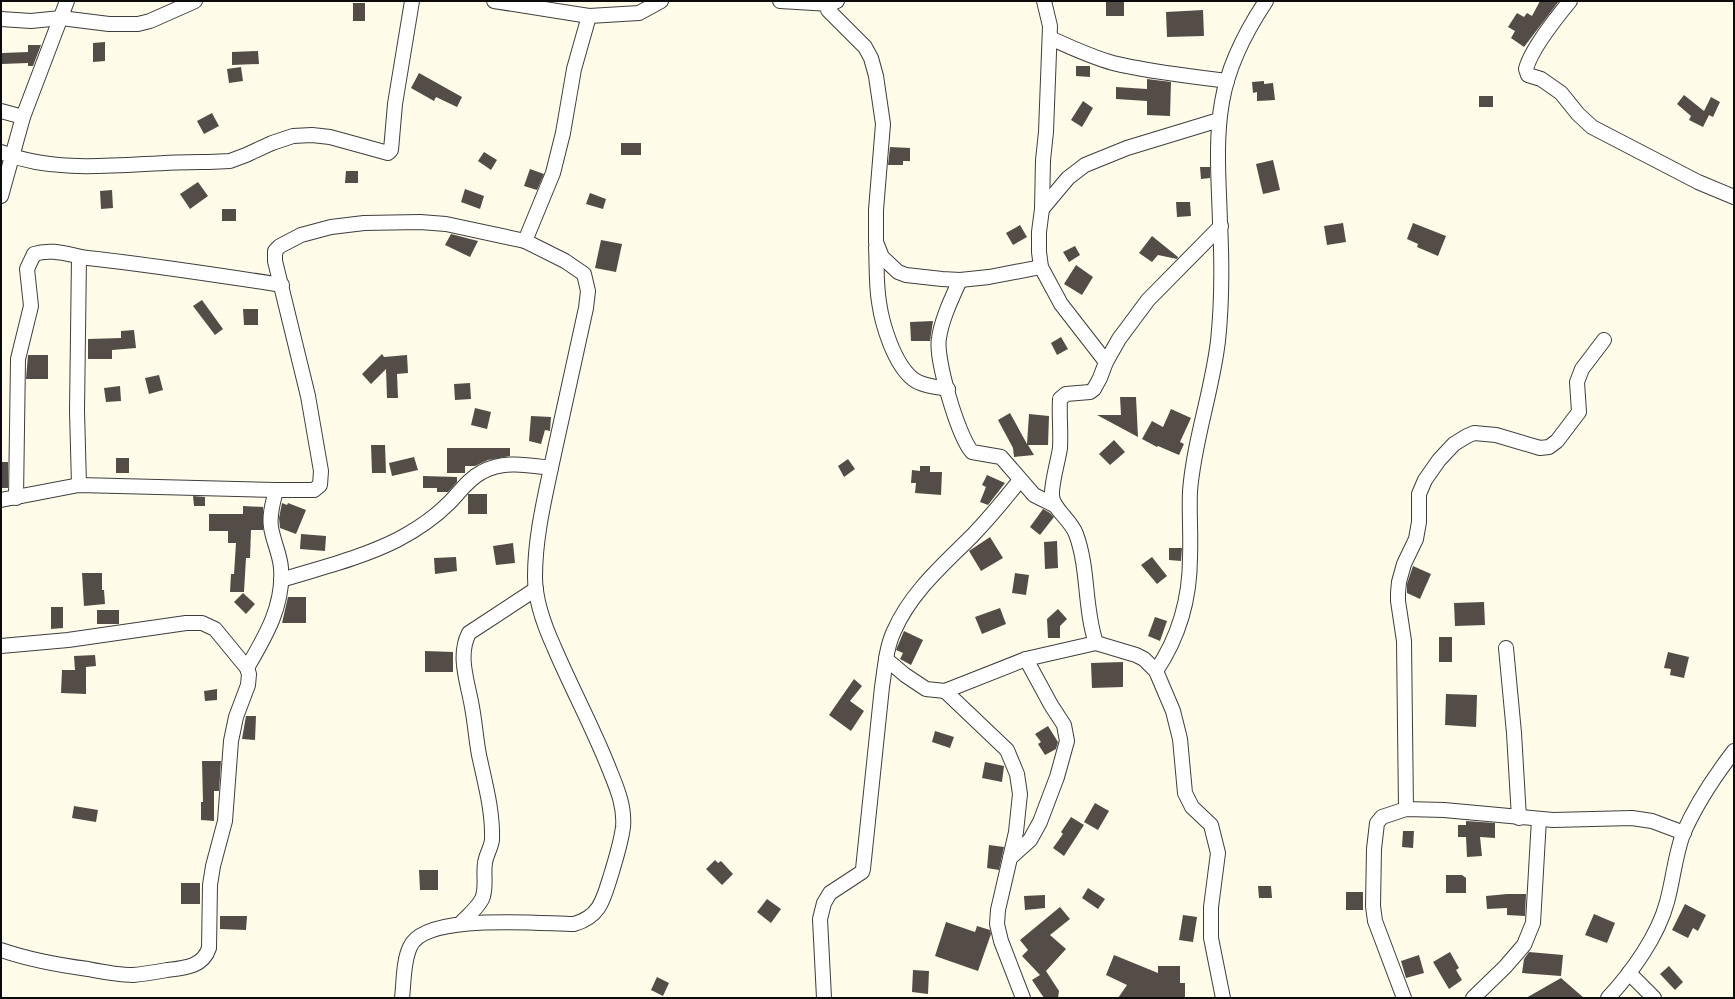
<svg xmlns="http://www.w3.org/2000/svg" width="1735" height="999" viewBox="0 0 1735 999" font-family="Georgia,serif">
	<style>
		.building { fill: #544d47 }
		.lines { fill: none; stroke-linecap: round; stroke-linejoin: round }
		.minor-casing { stroke: #3e3e3e; stroke-width: 16 }
		.minor { stroke: #fff; stroke-width: 14 }
	</style>
	<rect width="100%" height="100%" fill="#fffce9"/>
	<g class="building">
		<path d="M1540,1H1559L1524,47L1511,38L1515,31L1508,27L1517,13L1524,17L1527,13L1532,16Z"/>
		<rect x="1106" y="2" width="18" height="14"/>
		<rect x="353" y="3" width="12" height="18"/>
		<path d="M1203,10L1204,36L1167,37L1166,12Z"/>
		<path d="M105,42V61L93,62V43Z"/>
		<path d="M28,45H41L33,66H28V63L2,64V53L28,52Z"/>
		<path d="M258,51L259,64L232,65V52Z"/>
		<path d="M1076,66H1090V77L1076,76Z"/>
		<path d="M241,67L243,81L229,83L227,69Z"/>
		<path d="M419,73L462,97L457,107L436,97L434,101L411,88Z"/>
		<path d="M1147,79L1171,82L1170,116L1147,115V101L1116,99V87L1147,89Z"/>
		<path d="M1264,81V84L1273,83L1275,100L1257,101V92L1253,93L1252,82Z"/>
		<path d="M1684,95L1704,111L1711,97L1720,102L1713,117L1707,114L1709,115L1703,127L1689,120L1691,116L1677,104Z"/>
		<rect x="1479" y="96" width="14" height="11"/>
		<path d="M1083,101L1093,108L1082,127L1071,120Z"/>
		<path d="M212,113L219,126L204,134L197,121Z"/>
		<rect x="621" y="143" width="20" height="12"/>
		<path d="M890,147L910,148V161H903V165H888Z"/>
		<path d="M484,152L497,160L491,170L478,161Z"/>
		<path d="M1273,160L1280,190L1263,194L1256,164Z"/>
		<path d="M1200,167H1210V178L1201,179Z"/>
		<path d="M530,169L544,174L537,190L524,186Z"/>
		<path d="M346,171H358V183H345Z"/>
		<path d="M198,182L208,196L190,209L180,194Z"/>
		<path d="M465,189L484,196L480,209L461,202Z"/>
		<path d="M112,190L113,208L101,209L100,191Z"/>
		<path d="M590,193L606,199L603,209L586,204Z"/>
		<path d="M1176,202H1190L1191,216L1177,217Z"/>
		<rect x="222" y="209" width="14" height="12"/>
		<path d="M1343,223L1346,242L1327,245L1324,226Z"/>
		<path d="M1413,223L1446,236L1438,256L1417,247L1418,244L1407,239Z"/>
		<path d="M1020,225L1027,237L1013,245L1006,233Z"/>
		<path d="M451,234L478,241L470,257L445,245Z"/>
		<path d="M1152,236L1178,257L1177,259L1158,255L1152,262L1139,253Z"/>
		<path d="M601,240L622,244L616,272L595,268Z"/>
		<path d="M1075,246L1080,255L1069,262L1063,252Z"/>
		<path d="M1076,265L1093,277L1082,295L1064,284Z"/>
		<path d="M202,300L223,329L215,335L193,306Z"/>
		<path d="M243,309H258V325H244Z"/>
		<path d="M933,321L930,341H911L910,322Z"/>
		<path d="M134,330L136,348L112,350V359H88V339L121,338V331Z"/>
		<path d="M1061,337L1068,349L1057,355L1051,343Z"/>
		<path d="M382,354L384,357L407,355L408,373L397,374L398,398H387L386,369L371,384L362,374Z"/>
		<path d="M28,355H48V379H26Z"/>
		<path d="M159,375L163,390L149,394L145,378Z"/>
		<path d="M470,383L471,399L455,400L454,384Z"/>
		<path d="M120,386L121,401L106,402L104,388Z"/>
		<path d="M1120,397H1136L1138,437L1097,415H1121Z"/>
		<path d="M475,408L491,412L487,429L471,425Z"/>
		<path d="M1171,409L1191,418L1180,442L1184,444L1179,455L1158,446L1157,447L1142,439L1152,421L1163,427Z"/>
		<path d="M1010,413L1027,444L1029,414L1049,416L1048,445H1028L1034,455L1014,457L1013,448L998,420Z"/>
		<path d="M531,416L551,417L550,431L545,430L541,444L529,441Z"/>
		<path d="M1114,440L1125,452L1110,465L1099,454Z"/>
		<path d="M371,445H385L386,473H372Z"/>
		<path d="M447,448H510V456L488,460L475,466H465V473H447Z"/>
		<path d="M414,457L418,470L392,476L389,463Z"/>
		<rect x="116" y="458" width="13" height="15"/>
		<path d="M848,459L855,469L844,477L838,466Z"/>
		<path d="M1,462H8V488H2Z"/>
		<path d="M920,466H930V472H942L941,495L915,493L916,483H911L912,470L920,471Z"/>
		<path d="M987,475L1005,483L988,505L980,502L986,487L982,485Z"/>
		<path d="M423,476L457,477V482L448,492H437V488H423Z"/>
		<rect x="468" y="494" width="19" height="20"/>
		<path d="M193,496L205,497V506H194Z"/>
		<path d="M282,503L287,505L288,503L306,510L296,534L280,528L279,518Z"/>
		<path d="M243,506L263,507V530H251L250,558H246L244,592H230L231,574H234L236,543H228V531H209V514H243Z"/>
		<path d="M1043,509L1050,513L1054,517L1040,535L1030,527Z"/>
		<path d="M301,534L326,536L325,551L300,549Z"/>
		<path d="M990,537L1003,558L981,571L969,551Z"/>
		<path d="M1057,541L1058,568L1045,569L1044,542Z"/>
		<path d="M513,543L515,563L496,565L493,546Z"/>
		<path d="M1169,548H1182L1181,561L1169,560Z"/>
		<path d="M456,557L457,571L435,574L434,558Z"/>
		<path d="M1152,557L1167,576L1157,584L1141,565Z"/>
		<path d="M1413,566L1431,574L1420,599L1407,593V584Z"/>
		<path d="M82,573H102V590H104L105,604L84,606Z"/>
		<path d="M1015,573L1029,575L1026,595L1012,593Z"/>
		<path d="M243,593L255,604L246,614L234,602Z"/>
		<path d="M288,597H306V623H282Z"/>
		<path d="M1484,602L1485,625L1455,626L1454,603Z"/>
		<path d="M51,607H63V628L51,629Z"/>
		<path d="M1000,608L1006,624L982,634L975,617Z"/>
		<path d="M1058,609L1067,619L1060,626V638H1048L1047,619Z"/>
		<rect x="97" y="610" width="22" height="14"/>
		<path d="M1155,617L1167,621L1160,641L1148,636Z"/>
		<path d="M904,631L923,640L911,665L900,659L903,653L896,650Z"/>
		<rect x="1439" y="637" width="13" height="25"/>
		<path d="M425,651L453,652V672H425Z"/>
		<path d="M1668,652L1689,657L1684,678L1670,675L1671,669L1664,668Z"/>
		<path d="M95,655L96,666L86,667V694L61,693L62,670H75L74,656Z"/>
		<path d="M1123,662V687L1092,688L1091,663Z"/>
		<path d="M854,679L862,686L850,701L864,711L851,731L829,715Z"/>
		<path d="M217,689V700L205,701L204,691Z"/>
		<path d="M1446,694L1477,695L1476,727L1445,725Z"/>
		<path d="M246,716H256L255,740L242,739Z"/>
		<path d="M1048,726L1058,742L1056,749L1045,755L1038,744L1041,742L1035,734Z"/>
		<path d="M935,731L954,737L950,748L932,742Z"/>
		<path d="M202,761H221L219,791H214V821L201,820V802H203Z"/>
		<path d="M985,762L1004,766L1002,782L982,778Z"/>
		<path d="M1095,803L1109,811L1098,830L1084,822Z"/>
		<path d="M74,806L98,810L96,822L72,818Z"/>
		<path d="M1071,817L1084,825L1064,856L1053,848L1063,834L1061,832Z"/>
		<path d="M1466,821L1495,823V838L1480,837L1482,856L1467,857L1466,837H1458V825H1466Z"/>
		<path d="M1403,831H1414L1413,848L1402,847Z"/>
		<path d="M989,845L1004,847L999,870L987,868Z"/>
		<path d="M715,860L718,863L721,861L733,874L722,885L706,869Z"/>
		<path d="M419,870H438V890H420Z"/>
		<path d="M1446,875H1462L1466,878V893H1446Z"/>
		<rect x="181" y="883" width="19" height="21"/>
		<path d="M1258,886H1271L1272,898H1259Z"/>
		<path d="M1088,888L1105,899L1098,909L1082,898Z"/>
		<rect x="1346" y="892" width="17" height="18"/>
		<path d="M1507,894H1526L1525,916L1507,915V908L1487,909L1486,896Z"/>
		<path d="M1045,895V908L1025,910L1024,896Z"/>
		<path d="M767,899L781,909L771,923L757,912Z"/>
		<path d="M1685,904L1706,915L1698,931L1693,928L1688,938L1672,930Z"/>
		<path d="M1060,907L1070,919L1050,935L1066,949L1046,971L1059,991L1058,998H1044L1032,980L1040,975L1022,956L1028,950L1020,940Z"/>
		<path d="M1594,914L1615,923L1607,943L1585,935Z"/>
		<path d="M1183,915L1197,917L1193,942L1179,940Z"/>
		<path d="M220,916H247L246,930L220,929Z"/>
		<path d="M946,922L975,932L977,926L990,930L991,934L978,971L935,956Z"/>
		<path d="M1450,952L1459,968L1456,970L1462,980L1449,989L1433,962Z"/>
		<path d="M1529,952L1563,955L1561,976L1522,973L1524,959Z"/>
		<path d="M1114,955L1158,973V966H1180V983H1185V998H1118L1127,985L1106,975Z"/>
		<path d="M1419,955L1424,973L1406,978L1401,961Z"/>
		<path d="M1669,966L1683,982L1675,990L1660,974Z"/>
		<path d="M913,970L929,971L928,994L912,992Z"/>
		<path d="M657,977L669,983L663,996L651,990Z"/>
		<path d="M1561,978L1584,998H1526Z"/>
	</g>
	<g class="lines">
		<g class="minor-casing">
			<g id="minor">
				<path d="M494,1L589,16L639,13L661,1"/>
				<path d="M780,1L830,4L837,1"/>
				<path d="M1044,1L1050,26L1046,132L1043,160L1042,209L1039,232V252L1041,267L1061,304L1106,362"/>
				<path d="M1570,1C1556,18 1531,49 1526,69L1528,75L1541,79L1561,93L1578,114L1592,127L1698,182L1734,197"/>
				<path d="M828,10L865,47L871,58L876,76L883,124L876,210V242L882,257L898,272L906,275L942,279L960,280L989,277L1041,267"/>
				<path d="M1,19L31,21L61,18L109,24H138L150,21L195,1"/>
				<path d="M1050,38C1070,47 1091,57 1113,63C1150,72 1189,76 1227,81"/>
				<path d="M1,111L23,117"/>
				<path d="M1,152C65,178 142,160 209,162L230,161L246,155L272,143L293,136L312,135L330,137L388,153L391,150L395,104L412,1"/>
				<path d="M1,196L23,117L67,1"/>
				<path d="M1042,209L1068,178L1085,165L1127,148L1219,120"/>
				<path d="M1221,226L1148,300L1119,339L1106,362L1100,378L1094,389L1090,392L1066,394L1060,399C1059,415 1061,432 1060,448C1058,462 1051,484 1052,496C1053,509 1071,520 1076,534C1089,569 1084,608 1096,643L1136,655L1144,659L1156,671L1173,711L1180,739L1185,793L1192,807L1211,825L1218,853L1211,907V938L1223,998"/>
				<path d="M525,241L553,173L563,133L574,69L589,16"/>
				<path d="M876,247C877,265 876,284 879,302C882,324 894,364 913,379C922,386 937,387 948,389"/>
				<path d="M960,280C952,298 942,318 939,338C935,358 958,436 972,452L1001,457L1034,495L1054,505"/>
				<path d="M79,485L77,411L79,257"/>
				<path d="M16,498L18,359L31,306L27,269L34,254C52,248 69,255 88,258C153,265 217,275 282,285"/>
				<path d="M1,500L79,485L276,490H314L320,485L321,471L308,396L275,261V251L280,246L301,235L331,227L364,223L420,222L446,224L525,241L565,261L584,274L588,291L586,308C575,360 563,411 552,463C544,501 535,538 535,577C535,601 544,625 554,647C571,687 592,726 608,766C616,786 625,805 623,827C621,843 615,862 610,878C603,901 599,917 574,924C542,924 424,912 410,947C403,962 404,982 402,998"/>
				<path d="M281,580C320,568 361,558 397,540C416,530 434,518 449,503C460,492 468,479 482,472C504,460 528,465 551,468"/>
				<path d="M1,646L68,640L186,623H202L215,629L247,668L249,674L248,685L236,717L231,741L225,821L213,866L210,885L209,948C203,967 184,968 167,970C156,972 144,974 133,975C118,975 103,972 88,969C58,965 30,960 1,950"/>
				<path d="M1506,648L1514,733L1519,818"/>
				<path d="M886,659L905,675L926,689L945,691L1026,659L1096,643"/>
				<path d="M247,668C265,637 284,606 281,568C280,554 273,541 271,527C269,515 273,502 276,490"/>
				<path d="M1156,671C1179,637 1190,598 1190,557C1191,535 1189,513 1190,491C1194,440 1212,392 1218,341C1222,303 1222,262 1220,223C1219,183 1215,142 1222,102C1228,66 1246,31 1266,1"/>
				<path d="M945,691L1007,750L1017,774L1020,794L1016,832L998,910L997,924L1001,941L1023,998"/>
				<path d="M1406,809L1404,641L1398,601V593L1399,582L1404,564L1416,539L1419,522V494L1425,480L1439,460L1454,444L1467,436L1474,433L1496,435L1540,448L1549,447L1557,441L1579,412L1577,382L1582,369L1604,340"/>
				<path d="M1010,858L1030,840L1040,822L1057,777L1067,741L1064,725L1051,705L1026,659"/>
				<path d="M460,924C467,916 477,909 482,899C487,888 483,875 485,863C486,855 491,848 492,840C493,811 485,783 479,755C476,739 475,723 472,707C468,683 457,656 469,633L536,589"/>
				<path d="M1629,973L1654,998"/>
				<path d="M824,998L820,919L824,903L830,893L862,872L863,869L882,687C885,668 886,648 894,631C911,592 944,564 973,535C990,517 1005,499 1020,480"/>
				<path d="M1404,998L1375,921L1373,906L1374,849L1377,823L1382,817L1406,809L1444,810L1553,820L1632,818L1652,821L1684,833"/>
				<path d="M1473,998L1505,967L1524,945L1533,923L1539,819"/>
				<path d="M1608,998C1632,972 1658,936 1667,902C1673,880 1675,856 1683,834C1696,804 1714,777 1734,751"/>
			</g>
		</g>
		<use href="#minor" class="minor"/>
	</g>
	<rect width="1735" height="999" fill="none" stroke="#0b0b0b" stroke-width="4"/>
</svg>
